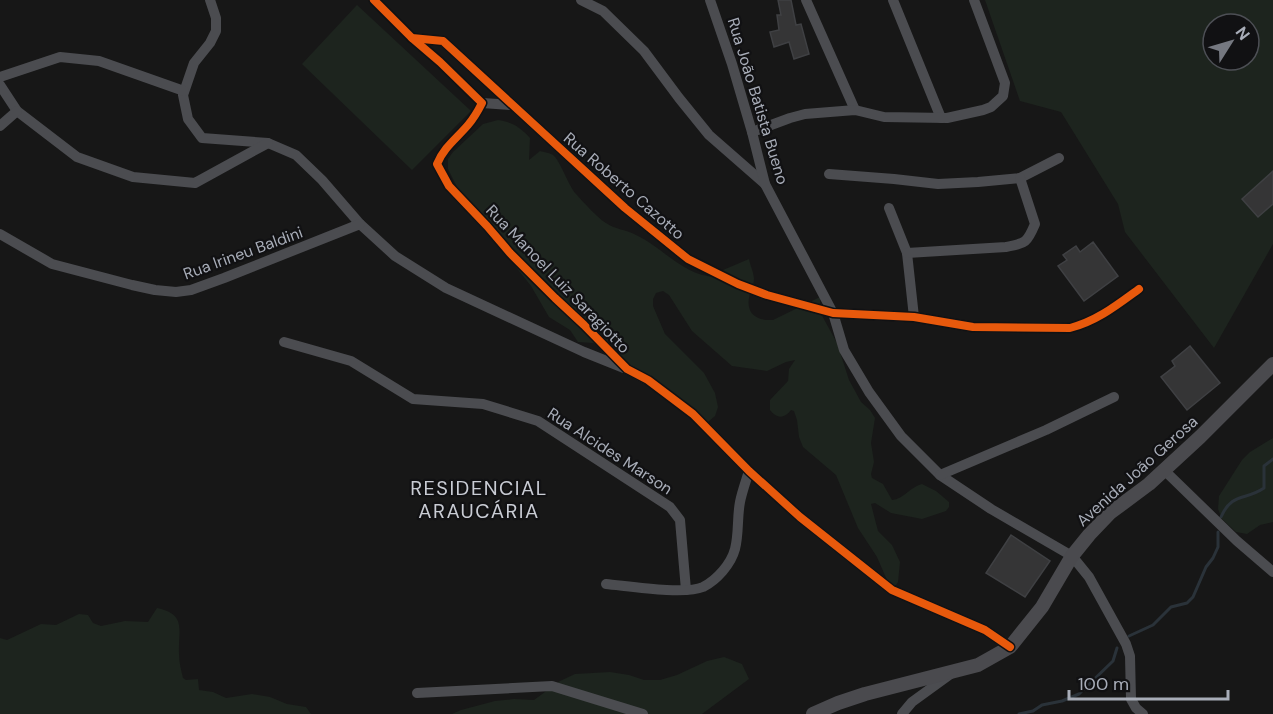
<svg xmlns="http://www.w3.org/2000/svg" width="1273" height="714" viewBox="0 0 1273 714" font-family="'DM Sans',sans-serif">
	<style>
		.green { fill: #1d241e; fill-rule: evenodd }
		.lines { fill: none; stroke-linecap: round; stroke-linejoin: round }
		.stream { stroke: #2a3239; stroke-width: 3 }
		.building { fill: #353536; stroke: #3f4043; stroke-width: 1.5 }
		.street { stroke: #4b4c50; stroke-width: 10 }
		.secondary { stroke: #4a4a4e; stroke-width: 14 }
		.cycleway-casing { stroke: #111113; stroke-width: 11 }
		.cycleway { stroke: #e8590c; stroke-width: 8 }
		.labels { text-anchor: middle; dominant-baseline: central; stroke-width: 4.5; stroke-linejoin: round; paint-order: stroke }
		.street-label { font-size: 16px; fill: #a8adb8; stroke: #111113 }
		.quarter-label { font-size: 20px; letter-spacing: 1.5px; fill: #c9ccd4; stroke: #111113 }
	</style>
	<rect width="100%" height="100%" fill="#171717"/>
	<g class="green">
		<path d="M985,0H1273V244L1214,348L1125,232L1118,204L1061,112L1020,101ZM1213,24H1249V60H1213Z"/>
		<path d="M357,5L471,111L412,170L302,64Z"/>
		<path d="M498,120C512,122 520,127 530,138L529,160L540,151C544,152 550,153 553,155C560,160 568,185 576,194C583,202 598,218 606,223C614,229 627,230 636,235C664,248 683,276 716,277L723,270L749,259C750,265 754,273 754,279C754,285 750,292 749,298C746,315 759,321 773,320L820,297V312L837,343L849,380L861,402L870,410L875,418L871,443L874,462L871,474L872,478L883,484L892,500C904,499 910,487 922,484L936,491L949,502V507L946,511L922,519L891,513L875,503L871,504L878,531L892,545L900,562L898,582L896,585H891L887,580L877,557L858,528L836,475L803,447L799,437L797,420L794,411L791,410C784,419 777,419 770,410V400L788,381L789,369L795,360L786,362L767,371L732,366L692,331L669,295L663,291L656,293L653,299V306L665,334L704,373L715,393L718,407L715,416L708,422L603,347L593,343L578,342L570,330L549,317L531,286L465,203L448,169V159L453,152L483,124Z"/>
		<path d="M1273,438V522L1260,525L1247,534L1236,532L1222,519L1218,509L1219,496L1242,460L1250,452Z"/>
		<path d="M157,608C187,614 178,630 179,654C179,662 181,670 183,678L186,680L198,679L199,690L213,692L226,698L252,694L270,697L287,704L306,707L311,714H0V638L7,640L41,624L56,625L79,614L88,615L93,623L101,626L125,621L148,622Z"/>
		<path d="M724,657L742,664L749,679L702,714H452L461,710L495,701L514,699L534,700L560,681L575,674L610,672L629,675L644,680H660L677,675L707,661Z"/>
	</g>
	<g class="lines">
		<g class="stream">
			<path d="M1221,517C1232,492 1245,501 1264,488V466L1273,459"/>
			<path d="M1129,636L1153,625L1171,607L1187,603L1193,597L1206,567L1213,558L1218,547V532"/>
			<path d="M1019,714L1033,711L1042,705L1062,701L1079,694L1113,661L1117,648"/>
		</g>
	</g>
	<g class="building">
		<path d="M778,0H791L796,25L801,24L809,54L794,59L789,42L774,47L770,32L779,30L777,15H781Z"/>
		<path d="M1273,171V204L1258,217L1242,199Z"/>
		<path d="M1093,242L1118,276L1084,301L1058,266L1067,260L1063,255L1076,246L1080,252Z"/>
		<path d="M1190,346L1220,383L1187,410L1161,377L1175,366L1172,361Z"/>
		<path d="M1011,535L1050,561L1025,597L986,573Z"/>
	</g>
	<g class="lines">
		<g class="street">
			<path d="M210,0L216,18V31L210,43L194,63L183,95L188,119L202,138L268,143L296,155L322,180L360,224L395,256L446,288L584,352L624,368"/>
			<path d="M374,0L412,38L443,41L625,208L688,259L738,284L767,295L833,313L914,317L973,327L1070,328C1097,321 1117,305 1139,289"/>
			<path d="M581,0L603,11L644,51L679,98L709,135L765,184"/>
			<path d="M710,0L732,64L752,132L765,184L833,313L844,350L869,392L901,436L940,475L991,509L1072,556L1089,577L1126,644L1130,656L1131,699L1136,708L1143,714"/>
			<path d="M806,0L855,110"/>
			<path d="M893,0L941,118"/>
			<path d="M412,38L440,62L482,103C478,111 474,118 468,125C457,138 444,147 437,164L449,186L487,226L510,253L555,298L584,325L627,369L648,380L693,414L749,471L800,517L892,590L985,630L1010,647"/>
			<path d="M0,77L60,57L99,61L184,91"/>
			<path d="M0,85L17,111L77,157L133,177L195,183L268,143"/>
			<path d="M482,103L512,105"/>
			<path d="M0,126L17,111"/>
			<path d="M752,132L790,118L805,114L855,110L884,117L947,118L983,110L991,107L1003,96L1005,83L974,0"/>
			<path d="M829,174L894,179L938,184L978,182L1020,178L1059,158"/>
			<path d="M889,208L907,253L914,317"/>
			<path d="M0,234L52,264L132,285L155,290L176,292L191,290L224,278L360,224"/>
			<path d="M907,253L1006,247C1026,243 1027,243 1035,224L1020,178"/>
			<path d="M284,342L351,361L413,399L483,404L538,421L670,507L680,520L686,590"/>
			<path d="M1164,470L1237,541L1273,572"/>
			<path d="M940,475L1046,430L1114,397"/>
			<path d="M606,584C628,586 684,595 703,587C717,580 731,564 735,549C739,534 737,517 740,502C742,492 746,481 749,471"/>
			<path d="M417,693L552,686L643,714"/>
			<path d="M902,714L912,702L952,673"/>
		</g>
		<path class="secondary" d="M813,714L838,703L865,694L978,665L1010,647L1042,607L1072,556L1089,535L1110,513L1149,484L1200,437L1273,364"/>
		<g class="cycleway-casing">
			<g id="cycleway">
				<path d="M374,0L412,38L443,41L625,208L688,259L738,284L767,295L833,313L914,317L973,327L1070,328C1097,321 1117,305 1139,289"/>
				<path d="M412,38L440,62L482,103C478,111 474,118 468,125C457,138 444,147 437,164L449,186L487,226L510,253L555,298L584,325L627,369L648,380L693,414L749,471L800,517L892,590L985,630L1010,647"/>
			</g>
		</g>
		<use href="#cycleway" class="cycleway"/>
	</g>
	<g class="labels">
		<g class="street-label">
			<text transform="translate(758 101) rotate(73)">Rua João Batista Bueno</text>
			<text transform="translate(624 186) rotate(41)">Rua Roberto Cazotto</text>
			<text transform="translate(243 253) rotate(-20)">Rua Irineu Baldini</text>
			<text transform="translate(558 279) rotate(46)">Rua Manoel Luiz Saragiotto</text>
			<text transform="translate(610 451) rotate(33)">Rua Alcides Marson</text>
			<text transform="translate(1137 471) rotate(-42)">Avenida João Gerosa</text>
		</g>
		<g class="quarter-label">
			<text x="479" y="488">RESIDENCIAL<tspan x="479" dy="23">ARAUCÁRIA</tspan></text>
		</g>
	</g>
	<g transform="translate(1231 42) rotate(53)"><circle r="28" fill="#111113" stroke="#4d4f55" stroke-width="1.5"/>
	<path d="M0-4.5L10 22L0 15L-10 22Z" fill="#757880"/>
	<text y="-9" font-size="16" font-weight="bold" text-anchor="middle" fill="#a8adb8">N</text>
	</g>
	<path d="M1069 690v9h159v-9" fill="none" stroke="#a8adb8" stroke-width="3"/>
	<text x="1078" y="690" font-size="18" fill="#a8adb8" stroke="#111113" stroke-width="4.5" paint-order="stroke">100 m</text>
</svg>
